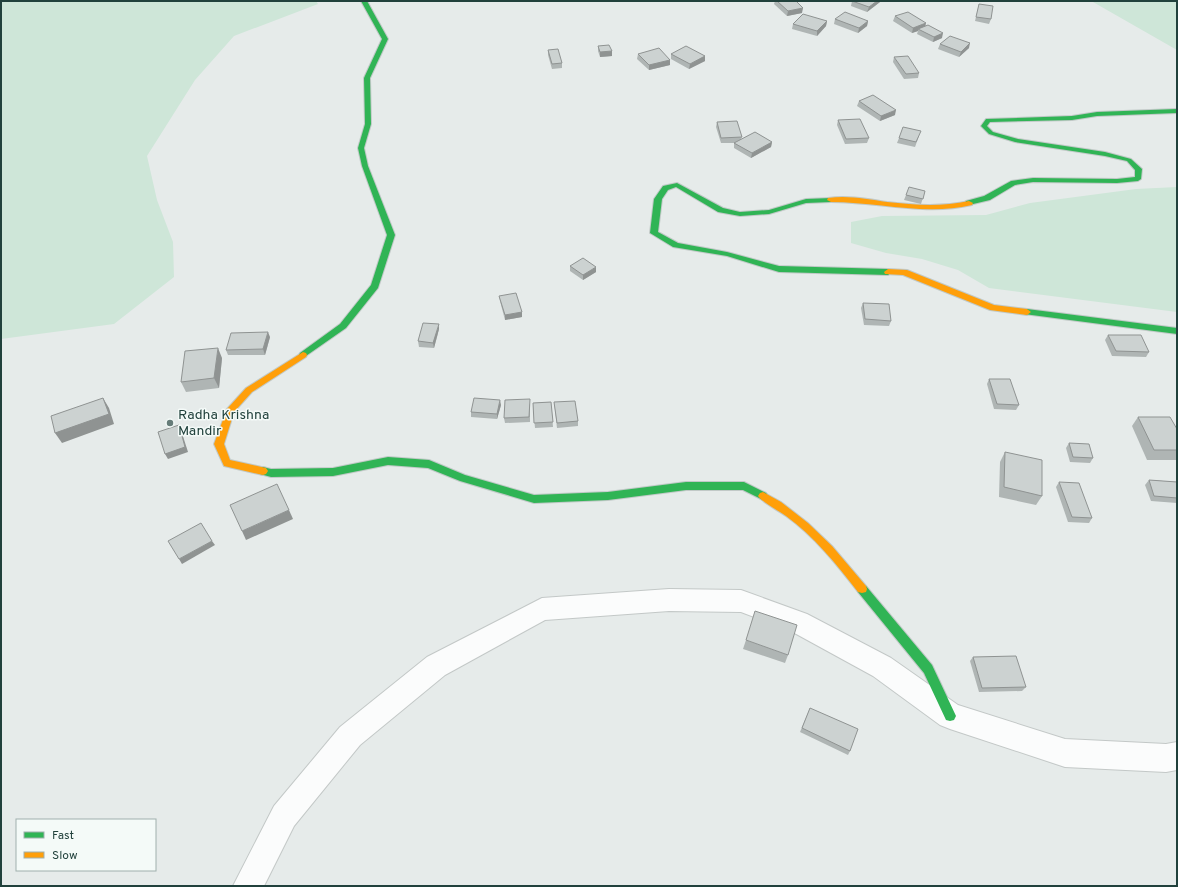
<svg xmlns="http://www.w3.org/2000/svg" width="1178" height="887" viewBox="0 0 1178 887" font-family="Overpass,sans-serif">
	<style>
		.green { fill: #cee6d8 }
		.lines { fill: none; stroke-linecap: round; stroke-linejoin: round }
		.street-casing { stroke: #c3c8c7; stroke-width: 2 }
		.fast-casing { stroke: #c1c9c7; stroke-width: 2 }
		.slow-casing { stroke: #c1c9c7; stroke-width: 2 }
		.street { fill: #fbfcfc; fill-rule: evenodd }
		.fast { fill: #30b455; fill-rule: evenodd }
		.slow { fill: #ff9f0a; fill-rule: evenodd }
		.wall { fill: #afb5b4 }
		.shaded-wall { fill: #8f9392 }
		.building { fill: #ccd2d1; stroke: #8f9392 }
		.poi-dot { fill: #667c79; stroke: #f4faf8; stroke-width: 1.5 }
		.labels { text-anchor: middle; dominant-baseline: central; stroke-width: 3; stroke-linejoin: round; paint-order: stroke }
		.poi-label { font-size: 14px; fill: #21413c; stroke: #f4faf8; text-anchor: start }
	</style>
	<rect width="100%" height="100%" fill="#e6ebea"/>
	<g class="green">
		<path d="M1,1H316L318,4L234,36L195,80L147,156L157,200L173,242L174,277L114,324L1,339Z"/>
		<path d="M1090,1H1177V50L1093,2Z"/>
		<path d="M1177,187V312L989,288L958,270L922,259L886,253L851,243V222L882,216L986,215L1030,203L1136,189Z"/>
	</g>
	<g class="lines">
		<g class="street-casing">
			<path id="street" d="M669,589L741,590L807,614L891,658L958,705L1065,739L1166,744L1177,742V770L1166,772L1065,767L950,729L940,725L873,676L789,630L741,612L669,611L545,620L445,675L360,745L294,826L264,886H233L274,806L340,727L427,657L542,598Z"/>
		</g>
		<g class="fast-casing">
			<g id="fast">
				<path d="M361,1H367L388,39L370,78L371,124L364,148L368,166L395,235L378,288L346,328L303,358L300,357L299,355L300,353L340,324L371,285L387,235L362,166L358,148L365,124L364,78L382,39Z"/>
				<path d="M1177,109V113L1097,116L1072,120L990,122L987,126L993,132L1018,139L1105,152L1131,159L1142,169L1141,179L1138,181L1117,183L1033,182L1015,185L990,200L969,205L965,203L966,201L984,196L1011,181L1033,178L1117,179L1135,177V170L1127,161L1105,156L1015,142L989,134L981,126L986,119L1072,116L1097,112Z"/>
				<path d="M677,183L723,208L740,212L769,210L806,199L831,198L835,200L831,202L806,203L769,214L740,216L718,212L676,187L668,190L662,199L658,232L678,243L727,252L779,266L888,269L892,272L888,275L779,272L727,256L673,247L650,233L654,199L663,186Z"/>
				<path d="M1027,309L1177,328V334L1024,314L1023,312Z"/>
				<path d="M388,457L429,460L465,475L534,495L608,492L686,482H744L766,493L768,496L766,499L763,500L743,490H686L608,500L534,503L460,481L428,468L388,465L333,476L271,477L260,474L258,471L260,468L263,467L271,469L333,468Z"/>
				<path d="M862,585L866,586L932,665L956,716L954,720L950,721L946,720L924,673L858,592L857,589L858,586Z"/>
			</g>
		</g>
		<g class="slow-casing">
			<g id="slow">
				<path d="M828,198C847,195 868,199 887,202C915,205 941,207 969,201L973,203L972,205C925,216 878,202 831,202L827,200Z"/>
				<path d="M888,269L907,270L994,305L1027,309L1031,312L1027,315L990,310L903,275L885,274L884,272Z"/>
				<path d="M303,352L306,353L307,355L306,357L252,392L234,412L224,444L230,460L266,468L268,471L266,474L263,475L224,466L214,444L227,409L246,388Z"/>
				<path d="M763,492L781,502L808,523L832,546L866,586L867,589L866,592L862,593L858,592C837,565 814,536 786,516C779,511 762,502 758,496L760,493Z"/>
			</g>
		</g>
		<use href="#street" class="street"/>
		<use href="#fast" class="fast"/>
		<use href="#slow" class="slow"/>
	</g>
	<g class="wall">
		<path d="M775,1H796L802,13L787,16L774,4Z"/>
		<path d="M852,1H881L880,2L867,12L851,6Z"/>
		<path d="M979,4L991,19L989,24L975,21Z"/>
		<path d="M895,16L926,26L942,38L933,42L917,34L918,31L912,33L893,21Z"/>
		<path d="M835,19L868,21L867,26L858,33L834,24Z"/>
		<path d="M827,21L826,26L817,36L792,29L793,24Z"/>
		<path d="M940,44L969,48L959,57L938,49Z"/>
		<path d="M598,46L612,51V56L600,57L598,51Z"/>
		<path d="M548,50L562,63V68L552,69L548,55Z"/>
		<path d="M638,54L670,60V65L649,70L637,59Z"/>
		<path d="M671,54L705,56V61L689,69L671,59Z"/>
		<path d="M894,57L919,73L918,78L904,79L893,62Z"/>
		<path d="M859,101L895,115L880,121L857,106Z"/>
		<path d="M838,120L869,138L867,143L845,144L837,125Z"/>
		<path d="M717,122L742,137L741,139L772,142L771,147L751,158L734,148V143H721L716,127Z"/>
		<path d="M919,136L915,147L897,143L899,138Z"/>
		<path d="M925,191L921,204L904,200L906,195Z"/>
		<path d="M570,266L596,272L583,280L570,271Z"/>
		<path d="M499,296L522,312V317L505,320L500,301Z"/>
		<path d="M863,303L891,321L889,326L864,325L861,308Z"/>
		<path d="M439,329L434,348L419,347L418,341Z"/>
		<path d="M1108,335L1149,352L1146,357L1112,356L1105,340Z"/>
		<path d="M270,337L265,355H228L226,350Z"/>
		<path d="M222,358L219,388L186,392L181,382Z"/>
		<path d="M989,379L1019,405L1016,410L994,409L987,384Z"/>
		<path d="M551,402L553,427L535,428L533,403Z"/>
		<path d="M554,402L578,421V426L557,428Z"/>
		<path d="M530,404V422L505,423L504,418Z"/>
		<path d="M501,405L497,419L471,417V412Z"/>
		<path d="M1138,417L1177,429V460H1147L1132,426Z"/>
		<path d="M1069,443L1093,458L1090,463L1070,462L1066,448Z"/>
		<path d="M1005,452L1042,496L1036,505L999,497L1000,462Z"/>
		<path d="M1149,480L1177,482V503L1151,501L1145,485Z"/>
		<path d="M1059,482L1092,518L1089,523L1068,522L1056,487Z"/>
		<path d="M746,640L788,655L785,663L743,649Z"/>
		<path d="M973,657L1026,687L1022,691L979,692L970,661Z"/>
		<path d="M810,708L850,751L848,755L800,732Z"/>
	</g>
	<g class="shaded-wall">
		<path d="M877,1H881L880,2L867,12L869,7Z"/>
		<path d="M803,8L802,13L787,16L788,11Z"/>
		<path d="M827,21L826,26L817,36V31Z"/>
		<path d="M868,21L867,26L858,33L859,28Z"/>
		<path d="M926,23L925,28L918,29V31L912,33L913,28Z"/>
		<path d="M943,33L942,38L933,42L934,37Z"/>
		<path d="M970,43L969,48L959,57L961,52Z"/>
		<path d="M612,51V56L600,57V52Z"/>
		<path d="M705,56V61L689,69L690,64Z"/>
		<path d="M670,60V65L649,70V65Z"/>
		<path d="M896,110L895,115L880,121L881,116Z"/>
		<path d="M772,142L771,147L751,158L752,153Z"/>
		<path d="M596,267V272L583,280V275Z"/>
		<path d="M522,312V317L505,320V315Z"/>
		<path d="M439,324V329L434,348L433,343Z"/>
		<path d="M268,332L270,337L265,355L263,349Z"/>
		<path d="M218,348L222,358L219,388L214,378Z"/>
		<path d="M103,398L109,408L114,424L62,443L55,433Z"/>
		<path d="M500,400L501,405L497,419V414Z"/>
		<path d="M179,425L181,430L188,452L168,459L165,454Z"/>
		<path d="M289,510L293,519L246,540L242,531Z"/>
		<path d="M212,541L215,545L182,564L179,559Z"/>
	</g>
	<g class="building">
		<path d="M777,1H796L803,8L788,11Z"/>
		<path d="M852,1H877L869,7Z"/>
		<path d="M979,4L993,6L991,19L976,17Z"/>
		<path d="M845,12L868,21L859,28L835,19Z"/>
		<path d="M908,12L926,23L913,28L895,16Z"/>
		<path d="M803,14L827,21L817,31L793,24Z"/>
		<path d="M928,25L943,33L934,37L918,29Z"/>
		<path d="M950,36L970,43L961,52L940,44Z"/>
		<path d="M609,45L612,51L600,52L598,46Z"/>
		<path d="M686,46L705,56L690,64L671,54Z"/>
		<path d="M659,48L670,60L649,65L638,54Z"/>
		<path d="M558,49L562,63L552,64L548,50Z"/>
		<path d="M908,56L919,73L906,74L894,57Z"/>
		<path d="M873,95L896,110L881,116L859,101Z"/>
		<path d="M860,119L869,138L846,139L838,120Z"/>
		<path d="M737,121L742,137L721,138L717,122Z"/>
		<path d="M903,127L921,131L916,142L899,138Z"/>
		<path d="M755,132L772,142L752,153L734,143Z"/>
		<path d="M909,187L925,191L923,199L906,195Z"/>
		<path d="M583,258L596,267L583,275L570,266Z"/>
		<path d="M516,293L522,312L505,315L499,296Z"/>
		<path d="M863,303L889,304L891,321L865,319Z"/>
		<path d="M423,323L439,324L433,343L418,341Z"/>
		<path d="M268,332L263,349L226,350L231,333Z"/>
		<path d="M1108,335H1141L1149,352L1116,351Z"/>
		<path d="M218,348L214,378L181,382L185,351Z"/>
		<path d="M989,379H1010L1019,405L997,404Z"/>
		<path d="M103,398L109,414L55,433L51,416Z"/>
		<path d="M474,398L500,400L497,414L471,412Z"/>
		<path d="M530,399L529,417L504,418L505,400Z"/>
		<path d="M575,401L578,421L557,423L554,402Z"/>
		<path d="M551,402L553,422L534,423L533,403Z"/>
		<path d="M1138,417H1170L1177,429V450H1154Z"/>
		<path d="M179,425L185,447L165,454L158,432Z"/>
		<path d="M1069,443L1089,444L1093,458L1073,457Z"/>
		<path d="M1005,452L1042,460V496L1004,487Z"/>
		<path d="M1149,480L1177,482V498L1154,496Z"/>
		<path d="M1059,482L1079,483L1092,518L1072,517Z"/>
		<path d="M277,484L289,510L242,531L230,505Z"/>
		<path d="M201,523L212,541L179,559L168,541Z"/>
		<path d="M755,611L797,625L788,655L746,640Z"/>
		<path d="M1016,656L1026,687L982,688L973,657Z"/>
		<path d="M810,708L858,729L850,751L802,728Z"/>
	</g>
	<circle class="poi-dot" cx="170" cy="423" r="4"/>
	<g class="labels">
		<g class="poi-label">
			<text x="178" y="415">Radha Krishna<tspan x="178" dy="16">Mandir</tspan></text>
		</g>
	</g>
	<rect width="1178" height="887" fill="none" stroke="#21413c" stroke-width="4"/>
	<rect x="16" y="819" width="140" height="52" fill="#f4faf8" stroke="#a0b0ad"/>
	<rect x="24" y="832" width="20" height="6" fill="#30b455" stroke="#a0b0ad"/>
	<text x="52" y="839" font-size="12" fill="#21413c">Fast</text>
	<rect x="24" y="852" width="20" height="6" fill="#ff9f0a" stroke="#a0b0ad"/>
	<text x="52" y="859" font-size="12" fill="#21413c">Slow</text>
</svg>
